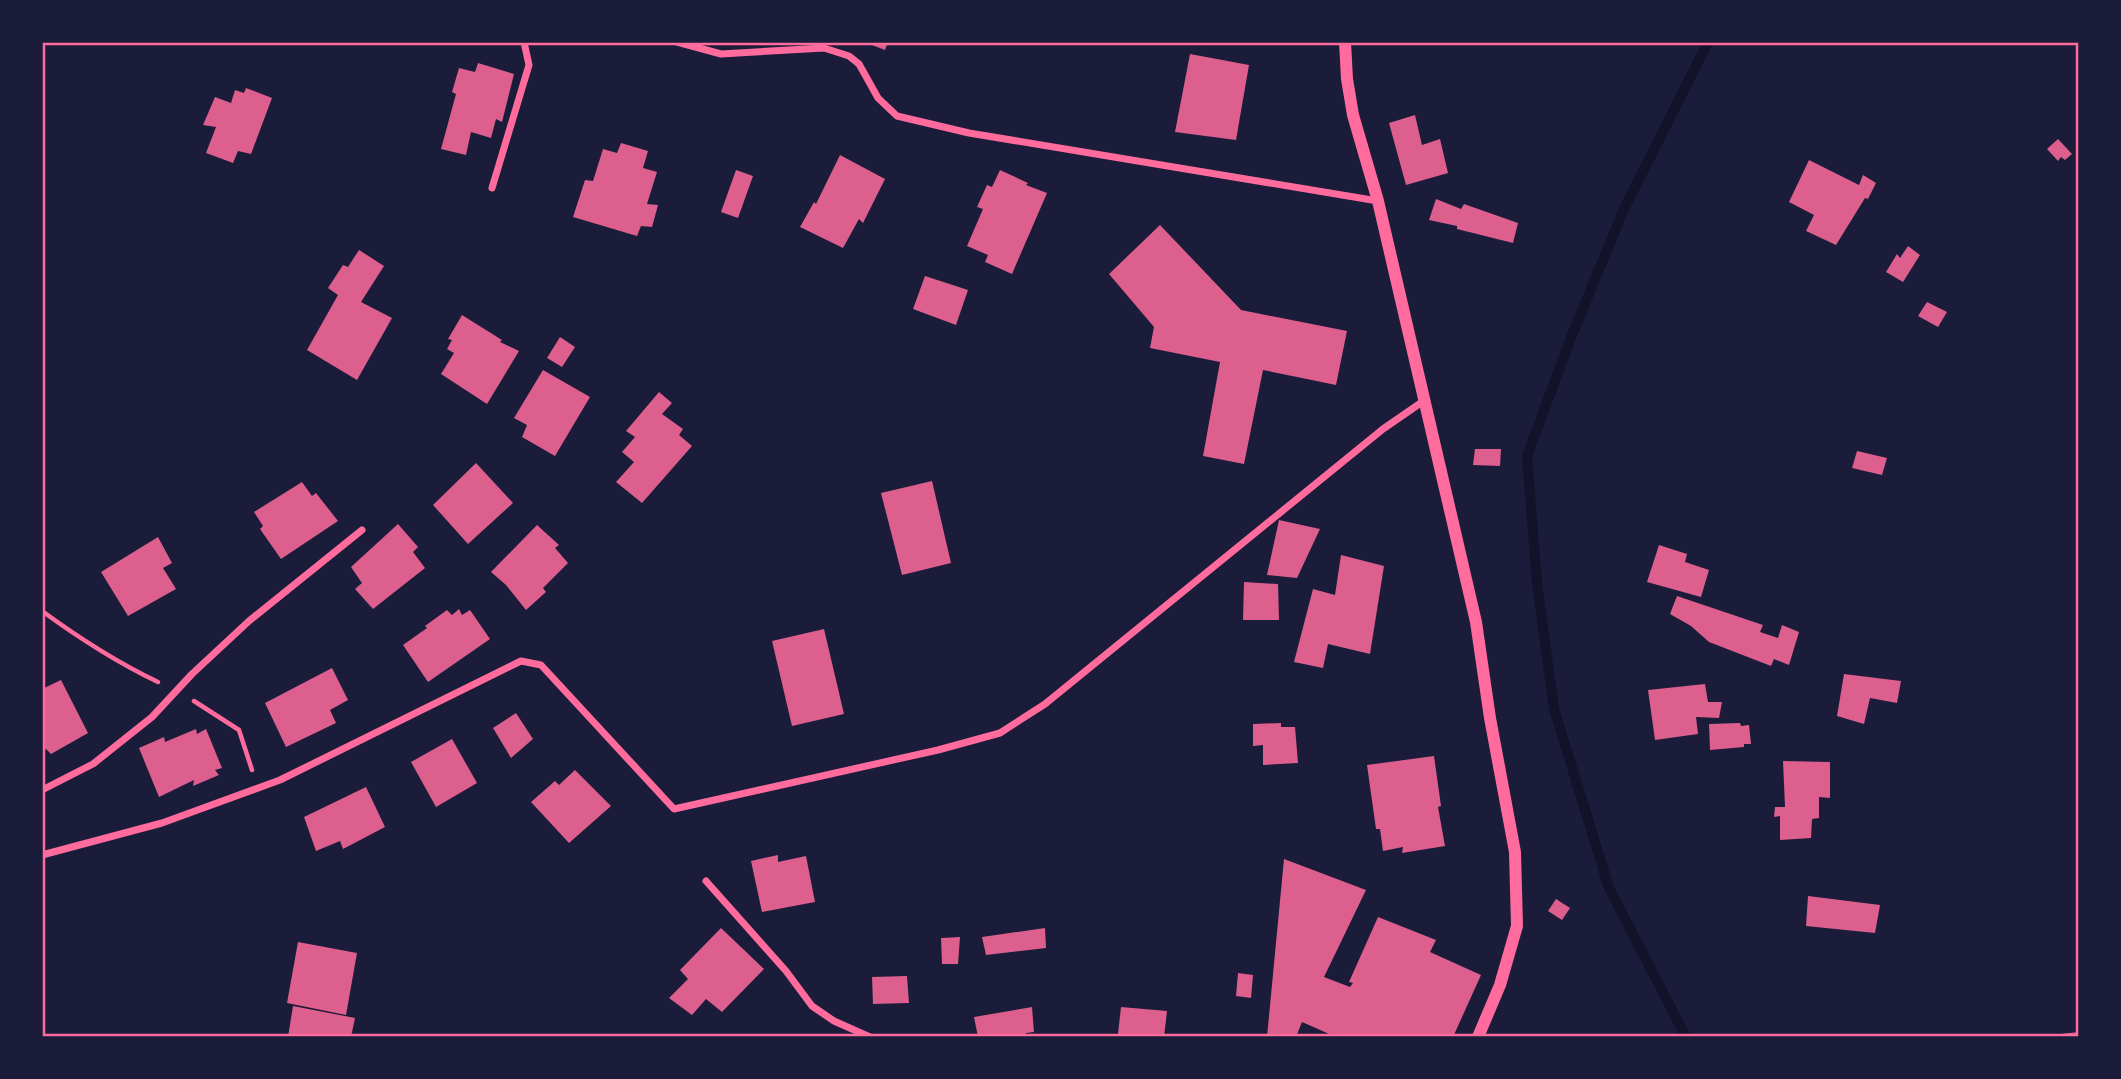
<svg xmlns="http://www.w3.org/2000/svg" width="2121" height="1079" viewBox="0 0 2121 1079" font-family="Inter,sans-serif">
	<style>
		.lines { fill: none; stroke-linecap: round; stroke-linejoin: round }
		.stream { stroke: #12122b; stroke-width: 10 }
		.building { fill: #dd5f8e }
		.path { stroke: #ff6b9d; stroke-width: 4.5 }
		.minor { stroke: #ff6b9d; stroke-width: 7 }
		.tertiary { stroke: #ff6b9d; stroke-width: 12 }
		.neatline { fill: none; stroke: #ff6b9d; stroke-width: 2.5 }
	</style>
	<rect width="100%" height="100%" fill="#1b1b3a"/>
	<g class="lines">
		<path class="stream" d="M1686,1037L1609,888L1554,709L1537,583L1527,456L1572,335L1624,209L1708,42"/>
	</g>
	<g class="building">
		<path d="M864,42H888L885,50Z"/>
		<path d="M1190,54L1249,65L1236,140L1175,132Z"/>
		<path d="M478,63L514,74L502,122L496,119L491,138L471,132L466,155L441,149L456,94L452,92L459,68L475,72Z"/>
		<path d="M246,88L272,98L251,154L238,151L233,163L206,153L216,127L203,125L215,97L231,103L235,90L244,93Z"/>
		<path d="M1415,115L1422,145L1440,139L1448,173L1406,185L1389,123Z"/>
		<path d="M2058,139L2072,154L2065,160L2061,157L2058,161L2047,149Z"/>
		<path d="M621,143L648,151L643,168L657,172L647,204L658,205L652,227L641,226L637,236L573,217L585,180L593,181L603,149L617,153Z"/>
		<path d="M840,155L885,179L863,223L859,219L843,248L800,227L814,202L816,204Z"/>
		<path d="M1809,160L1859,185L1863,175L1876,183L1868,199L1865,198L1836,245L1806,231L1814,215L1789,202Z"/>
		<path d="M736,170L753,176L738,218L721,212Z"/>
		<path d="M1000,170L1028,183L1026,185L1047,193L1012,274L985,262L988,255L967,246L983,209L977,207L987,185L992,187Z"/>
		<path d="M1436,199L1461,209L1464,204L1518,223L1513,243L1457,229V226L1429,220Z"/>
		<path d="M1160,225L1241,310L1347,331L1336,385L1263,370L1244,464L1203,456L1220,362L1150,348L1154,327L1109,274Z"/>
		<path d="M1908,246L1920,255L1903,282L1886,272L1897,254L1900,258Z"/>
		<path d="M359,250L384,266L361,302L392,318L357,380L307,350L338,295L328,288L343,265L348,267Z"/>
		<path d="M925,276L968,290L956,325L913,309Z"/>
		<path d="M1927,302L1947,312L1938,327L1918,316Z"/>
		<path d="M462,315L502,340L500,342L519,351L487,404L441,374L454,353L447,349L452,340L448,339Z"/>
		<path d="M560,337L575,347L562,367L547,358Z"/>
		<path d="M543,370L590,397L555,456L522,437L527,425L514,418Z"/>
		<path d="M659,392L672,403L662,414L683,429L679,435L692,446L642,503L616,482L634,462L622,452L635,437L626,431Z"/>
		<path d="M1475,449H1501L1500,466L1473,465Z"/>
		<path d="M1857,451L1887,458L1882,475L1852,468Z"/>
		<path d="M476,463L513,503L468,544L433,505Z"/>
		<path d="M932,481L951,563L902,575L881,493Z"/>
		<path d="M302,482L312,496L316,493L338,521L281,559L260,529L263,526L254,512Z"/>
		<path d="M1279,520L1320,529L1297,578L1267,575Z"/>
		<path d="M398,524L418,547L413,552L425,568L373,609L355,589L362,583L351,567Z"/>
		<path d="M537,525L559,545L555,548L568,563L543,588L546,592L526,610L506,585L491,572Z"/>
		<path d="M158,537L172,563L163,568L176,589L128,616L101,572Z"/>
		<path d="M1659,545L1687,554L1685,562L1709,570L1701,597L1647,582Z"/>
		<path d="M1341,555L1384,566L1370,654L1328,644L1323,668L1294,662L1313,589L1335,595Z"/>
		<path d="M1244,582L1278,584L1279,620H1243Z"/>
		<path d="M1677,596L1763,625L1760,632L1778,638L1782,625L1799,632L1789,665L1774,659L1771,666L1709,642L1691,626L1670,614Z"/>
		<path d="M459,609L462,615L470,610L490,639L428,682L403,645L427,628L425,626L447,610L452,615Z"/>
		<path d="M824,629L844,714L792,726L772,641Z"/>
		<path d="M332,668L348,700L330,710L336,723L286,747L265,703Z"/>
		<path d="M1844,674L1901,681L1897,703L1870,698L1864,724L1837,716Z"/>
		<path d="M61,680L88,733L51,754L46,749L42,751V689Z"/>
		<path d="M1705,684L1708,702H1722L1719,718L1696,717L1698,734L1655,740L1648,690Z"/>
		<path d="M516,713L533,739L511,758L493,728Z"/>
		<path d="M1281,723V727H1295L1298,763L1263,765V745L1253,746V724Z"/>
		<path d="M1740,723L1741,726L1749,725L1751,744H1744V747L1710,750L1709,724Z"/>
		<path d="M196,729L197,734L206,729L222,768L215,770L219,775L193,786L194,780L159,797L139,748L164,737L165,742Z"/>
		<path d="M452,739L477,783L436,807L411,762Z"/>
		<path d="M1434,756L1441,806L1438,807L1445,846L1402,853L1403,847L1383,851L1380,829H1376L1367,765Z"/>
		<path d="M1783,761L1830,762V798L1819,797V818L1812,819L1811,838L1780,840V816L1774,817L1775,807H1785Z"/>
		<path d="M575,770L611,806L569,843L531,802L555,781L559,785Z"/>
		<path d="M366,787L385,827L343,849L340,841L316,851L304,817Z"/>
		<path d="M778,855V862L806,856L815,902L762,912L751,861Z"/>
		<path d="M1284,859L1366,890L1324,977L1350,987L1353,983L1349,982L1378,917L1436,940L1430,952L1481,975L1453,1037H1336L1302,1022L1296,1037H1267Z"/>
		<path d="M1808,896L1880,905L1875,933L1806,926Z"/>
		<path d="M1556,899L1570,908L1562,920L1548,911Z"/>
		<path d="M721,928L764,969L722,1012L706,999L692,1015L669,998L688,979L680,970Z"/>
		<path d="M1045,928L1046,948L986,955L982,937Z"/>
		<path d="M960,937L958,964H942L941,938Z"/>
		<path d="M298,942L357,953L346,1015L287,1003Z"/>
		<path d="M1238,973L1253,975L1251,998L1236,996Z"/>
		<path d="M907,976L909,1003L873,1004L872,977Z"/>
		<path d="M293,1006L355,1018L351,1037H288Z"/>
		<path d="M1032,1007L1034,1032L1026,1033V1037H978L974,1017Z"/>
		<path d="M1121,1007L1167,1011L1164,1037H1126L1118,1034Z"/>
		<path d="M2079,1032V1037H2052L2051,1035Z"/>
	</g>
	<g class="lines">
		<g class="path">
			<path d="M42,611C79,638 116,662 158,682"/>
			<path d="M194,701L239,730L252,770"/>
		</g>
		<g class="minor">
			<path d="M677,42L721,54L824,48L849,56L859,64L878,98L897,116L969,133L1378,201"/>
			<path d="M492,188L529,65L524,42"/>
			<path d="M42,790L93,764L152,717L192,674L249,621L362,530"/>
			<path d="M42,855L162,823L280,780L521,661L541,665L674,809L938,750L1000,733L1045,704L1383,429L1425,400"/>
			<path d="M706,881L786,971L812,1006L834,1021L870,1037"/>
		</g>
		<path class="tertiary" d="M1345,42L1347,79L1353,115L1378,201L1476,622L1490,718L1515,852L1517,926L1500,985L1478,1037"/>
	</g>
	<rect width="2121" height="1079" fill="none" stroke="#1b1b3a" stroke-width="88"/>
	<rect x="44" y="44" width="2033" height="991" class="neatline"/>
</svg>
